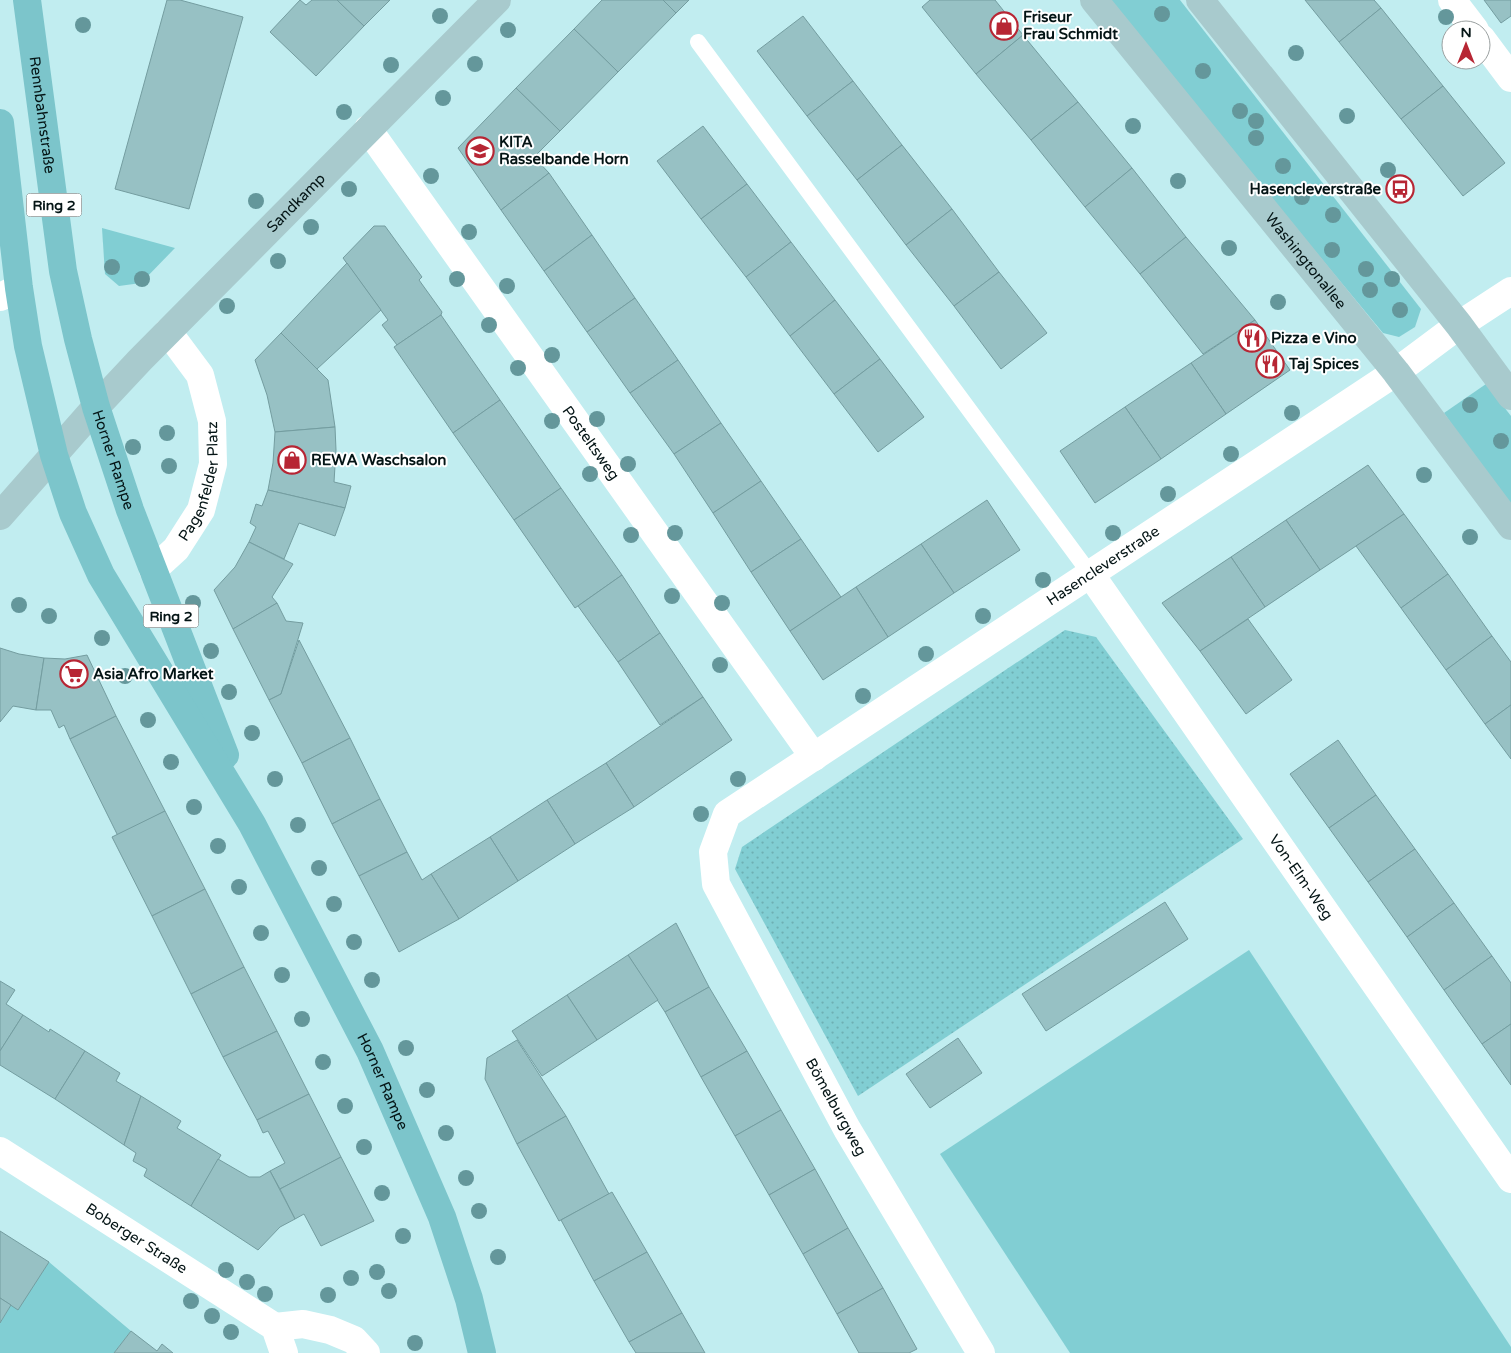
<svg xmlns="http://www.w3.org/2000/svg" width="1511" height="1353" viewBox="0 0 1511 1353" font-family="'Varela Round',sans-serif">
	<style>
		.green { fill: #81ced3 }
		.garden { fill: url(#garden-dots) }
		.building { fill: #97c1c4; stroke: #749da0 }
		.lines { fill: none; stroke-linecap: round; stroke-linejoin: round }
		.lane { stroke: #fff; stroke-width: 16 }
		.street { stroke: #fff; stroke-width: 28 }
		.secondary { stroke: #a8cacd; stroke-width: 28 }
		.primary { stroke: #7cc5cb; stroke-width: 28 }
		.tree { fill: #64979b }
		.labels { text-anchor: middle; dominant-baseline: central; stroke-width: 4; stroke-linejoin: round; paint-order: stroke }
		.shield { fill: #fff; stroke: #4f5a5b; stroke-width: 1 }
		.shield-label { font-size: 14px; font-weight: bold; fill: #041415 }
		.poi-label { font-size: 15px; font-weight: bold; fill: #041415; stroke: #fff; text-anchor: start }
		.street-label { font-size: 15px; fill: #041415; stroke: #fff }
	</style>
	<defs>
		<pattern id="garden-dots" width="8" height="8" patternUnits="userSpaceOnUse" patternTransform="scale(1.25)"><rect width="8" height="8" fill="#81ced3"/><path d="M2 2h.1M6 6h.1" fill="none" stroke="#6eb0b4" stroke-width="1.8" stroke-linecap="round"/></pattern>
	</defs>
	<rect width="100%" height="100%" fill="#c1edf0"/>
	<g class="green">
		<path d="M1107,0H1180L1421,309L1415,327L1399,337L1383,333Z"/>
		<path d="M102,228L175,248L141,283L119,286L105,274Z"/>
		<path d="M1486,384L1511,416V511L1444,413Z"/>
		<path d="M1249,950L1511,1347V1353H1070L940,1154Z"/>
		<path d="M49,1262L131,1331L114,1353H0V1323L11,1305L18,1309Z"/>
	</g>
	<path class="garden" d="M1065,630L1096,637L1243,839L858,1096L735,869L742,847Z"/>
	<g class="building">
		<path d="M167,0H180L243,17L189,209L115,189Z"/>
		<path d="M300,0L306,5L312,0H337L364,26L316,76L270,32Z"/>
		<path d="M337,0H390L364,26Z"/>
		<path d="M602,0H663L676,13L618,72L574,29Z"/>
		<path d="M663,0H689L676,13Z"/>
		<path d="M930,0H995L1023,35L976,74L922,7Z"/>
		<path d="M1305,0H1374L1381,8L1339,42Z"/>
		<path d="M1484,0H1511V16L1501,23Z"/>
		<path d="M1381,8L1443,86L1401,119L1339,42Z"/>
		<path d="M803,16L853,81L807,116L757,51Z"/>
		<path d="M574,29L618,72L560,131L516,88Z"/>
		<path d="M1023,35L1078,102L1031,140L976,74Z"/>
		<path d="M853,81L902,145L857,180L807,116Z"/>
		<path d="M1443,86L1505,163L1463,196L1401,119Z"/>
		<path d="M516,88L560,131L534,157L549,173L501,210L458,148Z"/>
		<path d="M1078,102L1132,168L1085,207L1031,140Z"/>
		<path d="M703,126L747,184L701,219L657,161Z"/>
		<path d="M902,145L952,209L906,245L857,180Z"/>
		<path d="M1132,168L1186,237L1140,274L1085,207Z"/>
		<path d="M549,173L592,235L544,271L501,210Z"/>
		<path d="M747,184L791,242L746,277L701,219Z"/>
		<path d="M952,209L999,272L954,306L906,245Z"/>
		<path d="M374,226H385L422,277L419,280L442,312L441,315L397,345L382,325L388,320L343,258Z"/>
		<path d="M592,235L635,298L587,332L544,271Z"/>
		<path d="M1186,237L1255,320L1203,354L1140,274Z"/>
		<path d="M791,242L835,300L790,336L746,277Z"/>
		<path d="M347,263L381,310L317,369L281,333Z"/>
		<path d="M999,272L1047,333L1001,369L954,306Z"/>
		<path d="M635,298L678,360L630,393L587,332Z"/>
		<path d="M835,300L880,359L834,394L790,336Z"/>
		<path d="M441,315L500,400L453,433L394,347Z"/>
		<path d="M1255,320L1290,370L1226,414L1191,363Z"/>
		<path d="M281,333L328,380L335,427L275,432L267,395L255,360Z"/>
		<path d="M880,359L924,417L878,452L834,394Z"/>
		<path d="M678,360L721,423L674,454L630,393Z"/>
		<path d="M1191,363L1226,414L1161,459L1125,407Z"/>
		<path d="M500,400L561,488L514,520L453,433Z"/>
		<path d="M1125,407L1161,459L1095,503L1060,451Z"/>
		<path d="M721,423L761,481L713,513L674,454Z"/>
		<path d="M335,427L336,450L334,482L351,486L345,508L268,490L273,463L275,432Z"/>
		<path d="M1368,465L1404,514L1320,570L1286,520Z"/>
		<path d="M761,481L801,539L751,572L713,513Z"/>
		<path d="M561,488L622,575L575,608L514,520Z"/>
		<path d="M268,490L345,508L335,536L299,523L284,559L249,542L256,527L250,523L256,504L262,506Z"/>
		<path d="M987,500L1020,550L954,593L921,544Z"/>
		<path d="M1404,514L1448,574L1401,608L1356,546Z"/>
		<path d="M1286,520L1320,570L1265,607L1231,557Z"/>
		<path d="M801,539L841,597L790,631L751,572Z"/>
		<path d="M249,542L293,564L272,597L277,603L233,629L214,590L235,567Z"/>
		<path d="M921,544L954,593L888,637L856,587Z"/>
		<path d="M1231,557L1265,607L1200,651L1162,603Z"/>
		<path d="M1448,574L1492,636L1446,670L1401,608Z"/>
		<path d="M622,575L660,633L618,662L578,606Z"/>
		<path d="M856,587L888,637L823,680L790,631Z"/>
		<path d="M277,603L286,621L303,623L281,694L269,700L233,629Z"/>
		<path d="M1248,619L1292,680L1246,714L1200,651Z"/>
		<path d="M660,633L703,697L660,725L618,662Z"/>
		<path d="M1492,636L1511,662V705L1485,724L1446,670Z"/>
		<path d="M299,640L350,738L302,763L269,700L281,694Z"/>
		<path d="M0,648L19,654L44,658L36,710L13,706L0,722Z"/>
		<path d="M87,655L116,716L70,739L64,725L59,728L51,710H36L44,658L65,659Z"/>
		<path d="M703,697L732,740L634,807L606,763Z"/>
		<path d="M1511,705V759L1485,724Z"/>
		<path d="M116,716L165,811L118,836L70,739Z"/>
		<path d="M350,738L380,799L332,824L302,763Z"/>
		<path d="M1338,740L1376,795L1329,828L1290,774Z"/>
		<path d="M606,763L634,807L575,844L547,800Z"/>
		<path d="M1376,795L1415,849L1368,882L1329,828Z"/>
		<path d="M380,799L407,852L359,876L332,824Z"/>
		<path d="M547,800L575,844L518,881L490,837Z"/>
		<path d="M165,811L205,889L152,916L112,837Z"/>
		<path d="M490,837L518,881L459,919L431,874Z"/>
		<path d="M1415,849L1454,903L1407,937L1368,882Z"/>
		<path d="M407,852L422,880L431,874L459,919L399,952L359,876Z"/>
		<path d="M205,889L244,967L191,994L152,916Z"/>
		<path d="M1165,902L1188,939L1046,1031L1022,994Z"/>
		<path d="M1454,903L1492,956L1444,990L1407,937Z"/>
		<path d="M676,923L709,987L665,1012L628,955Z"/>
		<path d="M628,955L658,1000L597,1040L567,995Z"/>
		<path d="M1492,956L1511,983V1024L1482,1044L1444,990Z"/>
		<path d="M244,967L277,1031L223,1057L191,994Z"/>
		<path d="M0,981L15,990L6,1004L23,1015L0,1051Z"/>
		<path d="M709,987L747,1051L701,1077L665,1012Z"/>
		<path d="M567,995L597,1040L542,1076L512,1031Z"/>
		<path d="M23,1015L49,1032L50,1029L85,1051L55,1099L0,1065V1051Z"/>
		<path d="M1511,1024V1085L1482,1044Z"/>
		<path d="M277,1031L309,1094L257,1120L223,1057Z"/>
		<path d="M958,1038L982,1073L930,1108L906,1074Z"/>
		<path d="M517,1040L566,1116L517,1144L485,1079L487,1058Z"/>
		<path d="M85,1051L120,1073L116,1081L141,1096L124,1145L55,1099Z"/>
		<path d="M747,1051L781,1110L735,1136L701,1077Z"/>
		<path d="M309,1094L341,1157L280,1189L270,1171L285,1163L268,1131L263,1133L257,1120Z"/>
		<path d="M141,1096L181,1121L177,1128L221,1155L191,1206L144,1176L147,1169L133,1161L136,1153L124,1145Z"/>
		<path d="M781,1110L815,1169L769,1195L735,1136Z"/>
		<path d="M566,1116L609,1194L559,1221L517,1144Z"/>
		<path d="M341,1157L374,1221L321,1246L304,1214L295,1219L280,1189Z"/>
		<path d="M218,1159L249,1177H260L270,1171L295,1219L280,1227L258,1250L191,1206Z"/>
		<path d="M815,1169L848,1228L803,1254L769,1195Z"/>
		<path d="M612,1192L647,1252L594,1281L561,1220Z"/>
		<path d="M848,1228L883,1288L837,1314L803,1254Z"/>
		<path d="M0,1231L49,1262L18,1310L0,1298Z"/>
		<path d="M647,1252L682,1313L629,1342L594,1281Z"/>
		<path d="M883,1288L917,1349L909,1353H859L837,1314Z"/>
		<path d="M0,1298L11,1305L0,1323Z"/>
		<path d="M682,1313L705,1353H636L629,1342Z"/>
		<path d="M131,1331L157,1351L162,1344L173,1353H114Z"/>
	</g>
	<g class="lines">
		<path class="lane" d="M698,42L1091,575"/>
		<g class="street">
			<path d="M1452,0L1475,30"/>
			<path d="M1481,38L1511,78"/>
			<path id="s1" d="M368,129L814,757"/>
			<path d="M0,297L19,288"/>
			<path id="s2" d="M153,570L176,549L201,510L213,464L212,421L200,375L168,332"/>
			<path id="s3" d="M1091,575L1511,1179"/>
			<path id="s4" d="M0,1151L275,1327L284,1353"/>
			<path d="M275,1327L303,1324L330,1330L354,1340L366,1353"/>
			<path id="s5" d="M981,1353L847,1129L716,884L713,852L727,814L1396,372L1459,325L1511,291"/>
		</g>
		<g class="secondary">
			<path id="s6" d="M1094,0L1396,372L1511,526"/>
			<path d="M1200,0L1459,325L1511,396"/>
			<path id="s7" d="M0,516L96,407L140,360L497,0"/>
		</g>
		<g class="primary">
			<path id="s8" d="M27,0L63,271L78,339L96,407L130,510L225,755"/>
			<path id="s9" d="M0,123L19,288L28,346L54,455L73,513L101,575L252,824L370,1051L442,1217L469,1299L482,1353"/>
		</g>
	</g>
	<g class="tree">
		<circle cx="1162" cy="14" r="8"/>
		<circle cx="440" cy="16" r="8"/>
		<circle cx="1446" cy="17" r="8"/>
		<circle cx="83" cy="25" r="8"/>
		<circle cx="508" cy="30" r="8"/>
		<circle cx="1296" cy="53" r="8"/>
		<circle cx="475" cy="64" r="8"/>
		<circle cx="391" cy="65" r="8"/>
		<circle cx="1203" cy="71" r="8"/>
		<circle cx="443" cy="98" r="8"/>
		<circle cx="1240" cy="111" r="8"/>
		<circle cx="344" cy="112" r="8"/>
		<circle cx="1347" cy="116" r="8"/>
		<circle cx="1256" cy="121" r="8"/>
		<circle cx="1133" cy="126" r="8"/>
		<circle cx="1256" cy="138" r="8"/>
		<circle cx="1283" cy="166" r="8"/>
		<circle cx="1388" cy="170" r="8"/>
		<circle cx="431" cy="176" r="8"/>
		<circle cx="1178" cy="181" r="8"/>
		<circle cx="349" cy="189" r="8"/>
		<circle cx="1302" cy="197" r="8"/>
		<circle cx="256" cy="201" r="8"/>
		<circle cx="1333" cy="215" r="8"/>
		<circle cx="311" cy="227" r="8"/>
		<circle cx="469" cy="232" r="8"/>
		<circle cx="1229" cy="248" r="8"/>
		<circle cx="1332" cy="250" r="8"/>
		<circle cx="278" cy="261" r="8"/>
		<circle cx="112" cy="267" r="8"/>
		<circle cx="1366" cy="269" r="8"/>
		<circle cx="142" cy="279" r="8"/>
		<circle cx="457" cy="279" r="8"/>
		<circle cx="1392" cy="279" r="8"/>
		<circle cx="507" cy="286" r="8"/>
		<circle cx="1370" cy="290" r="8"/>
		<circle cx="1278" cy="302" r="8"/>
		<circle cx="227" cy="306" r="8"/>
		<circle cx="1400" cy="310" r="8"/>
		<circle cx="489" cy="325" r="8"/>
		<circle cx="552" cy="355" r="8"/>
		<circle cx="518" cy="368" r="8"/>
		<circle cx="1470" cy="405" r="8"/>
		<circle cx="1292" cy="413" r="8"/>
		<circle cx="597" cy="419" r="8"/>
		<circle cx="552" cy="421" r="8"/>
		<circle cx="167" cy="433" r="8"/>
		<circle cx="1501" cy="441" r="8"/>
		<circle cx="133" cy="447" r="8"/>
		<circle cx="1231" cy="454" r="8"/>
		<circle cx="628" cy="464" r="8"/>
		<circle cx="169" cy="466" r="8"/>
		<circle cx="590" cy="474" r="8"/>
		<circle cx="1424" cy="475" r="8"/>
		<circle cx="1168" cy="494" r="8"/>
		<circle cx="675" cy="533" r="8"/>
		<circle cx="1113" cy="533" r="8"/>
		<circle cx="631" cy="535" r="8"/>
		<circle cx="1470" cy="537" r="8"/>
		<circle cx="1043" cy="580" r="8"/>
		<circle cx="672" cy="596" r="8"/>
		<circle cx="193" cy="603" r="8"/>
		<circle cx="722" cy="603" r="8"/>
		<circle cx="19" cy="605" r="8"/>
		<circle cx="49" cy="616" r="8"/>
		<circle cx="983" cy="616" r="8"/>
		<circle cx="102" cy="638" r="8"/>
		<circle cx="211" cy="651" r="8"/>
		<circle cx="926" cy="654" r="8"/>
		<circle cx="720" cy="665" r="8"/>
		<circle cx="125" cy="676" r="8"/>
		<circle cx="229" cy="692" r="8"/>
		<circle cx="863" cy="696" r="8"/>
		<circle cx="148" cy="720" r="8"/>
		<circle cx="252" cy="733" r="8"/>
		<circle cx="171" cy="762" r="8"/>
		<circle cx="275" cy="779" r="8"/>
		<circle cx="738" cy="779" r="8"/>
		<circle cx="194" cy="807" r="8"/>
		<circle cx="701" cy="814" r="8"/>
		<circle cx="298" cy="825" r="8"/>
		<circle cx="218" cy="846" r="8"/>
		<circle cx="319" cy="868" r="8"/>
		<circle cx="239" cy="887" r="8"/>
		<circle cx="334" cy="904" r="8"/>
		<circle cx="261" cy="933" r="8"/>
		<circle cx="354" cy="942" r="8"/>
		<circle cx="282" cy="975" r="8"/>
		<circle cx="372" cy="980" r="8"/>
		<circle cx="302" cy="1019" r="8"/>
		<circle cx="406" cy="1048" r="8"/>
		<circle cx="323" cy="1062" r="8"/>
		<circle cx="427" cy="1090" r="8"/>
		<circle cx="345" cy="1106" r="8"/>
		<circle cx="446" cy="1133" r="8"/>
		<circle cx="364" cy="1147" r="8"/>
		<circle cx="466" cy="1178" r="8"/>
		<circle cx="382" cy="1193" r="8"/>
		<circle cx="479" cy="1211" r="8"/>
		<circle cx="403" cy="1236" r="8"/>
		<circle cx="498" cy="1257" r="8"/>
		<circle cx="226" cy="1270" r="8"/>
		<circle cx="377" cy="1272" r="8"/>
		<circle cx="351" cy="1278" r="8"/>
		<circle cx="247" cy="1282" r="8"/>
		<circle cx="389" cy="1291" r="8"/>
		<circle cx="265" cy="1294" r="8"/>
		<circle cx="328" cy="1295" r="8"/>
		<circle cx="191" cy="1301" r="8"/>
		<circle cx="212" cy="1316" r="8"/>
		<circle cx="231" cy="1332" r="8"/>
		<circle cx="415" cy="1343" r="8"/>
	</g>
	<defs>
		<g id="shop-ring" transform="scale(1.4375)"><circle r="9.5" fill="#fff" stroke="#b72634" stroke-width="1.5"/><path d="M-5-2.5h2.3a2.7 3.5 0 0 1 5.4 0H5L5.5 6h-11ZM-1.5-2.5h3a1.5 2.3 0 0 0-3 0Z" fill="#b72634"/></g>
		<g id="school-ring" transform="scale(1.4375)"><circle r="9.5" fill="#fff" stroke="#b72634" stroke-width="1.5"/><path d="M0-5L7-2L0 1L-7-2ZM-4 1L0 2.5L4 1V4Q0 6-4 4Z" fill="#b72634"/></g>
		<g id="bus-ring" transform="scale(1.4375)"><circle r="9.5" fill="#fff" stroke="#b72634" stroke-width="1.5"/><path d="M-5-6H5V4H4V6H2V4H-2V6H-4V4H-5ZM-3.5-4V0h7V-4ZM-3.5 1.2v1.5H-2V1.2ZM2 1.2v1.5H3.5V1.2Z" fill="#b72634"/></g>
		<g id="restaurant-ring" transform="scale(1.4375)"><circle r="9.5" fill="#fff" stroke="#b72634" stroke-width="1.5"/><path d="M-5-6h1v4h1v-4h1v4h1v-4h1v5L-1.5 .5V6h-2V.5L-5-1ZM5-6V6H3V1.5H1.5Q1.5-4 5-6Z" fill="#b72634"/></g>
		<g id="supermarket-ring" transform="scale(1.4375)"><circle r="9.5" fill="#fff" stroke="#b72634" stroke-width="1.5"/><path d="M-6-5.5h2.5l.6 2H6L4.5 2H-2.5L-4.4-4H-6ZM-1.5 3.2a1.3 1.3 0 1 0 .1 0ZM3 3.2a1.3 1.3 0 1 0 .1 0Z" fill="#b72634"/></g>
	</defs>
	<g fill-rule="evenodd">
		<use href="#shop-ring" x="1004" y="26"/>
		<use href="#school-ring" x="480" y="151"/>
		<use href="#bus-ring" x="1400" y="189"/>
		<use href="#restaurant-ring" x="1252" y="338"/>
		<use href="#restaurant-ring" x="1270" y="364"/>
		<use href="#shop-ring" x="292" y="460"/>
		<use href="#supermarket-ring" x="74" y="674"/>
	</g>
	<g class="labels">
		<g class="shield">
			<rect x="26.5" y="193.5" width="55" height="23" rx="4"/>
			<rect x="143.5" y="604.5" width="55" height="23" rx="4"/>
		</g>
		<g class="shield-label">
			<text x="54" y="205">Ring 2</text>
			<text x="171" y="616">Ring 2</text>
		</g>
		<g class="poi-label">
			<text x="1023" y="17">Friseur<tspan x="1023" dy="17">Frau Schmidt</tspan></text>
			<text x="499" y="142">KITA<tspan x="499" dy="17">Rasselbande Horn</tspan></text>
			<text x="1381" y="189" text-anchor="end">Hasencleverstraße</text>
			<text x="1271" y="338">Pizza e Vino</text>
			<text x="1289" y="364">Taj Spices</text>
			<text x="311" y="460">REWA Waschsalon</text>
			<text x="93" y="674">Asia Afro Market</text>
		</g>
		<g class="street-label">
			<text stroke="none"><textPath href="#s8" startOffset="116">Rennbahnstraße</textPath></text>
			<text stroke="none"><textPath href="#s7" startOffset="431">Sandkamp</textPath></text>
			<text stroke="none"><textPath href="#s6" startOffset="336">Washingtonallee</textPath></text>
			<text stroke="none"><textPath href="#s1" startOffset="385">Posteltsweg</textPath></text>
			<text stroke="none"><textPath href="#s8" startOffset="469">Horner Rampe</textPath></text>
			<text stroke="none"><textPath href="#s2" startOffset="105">Pagenfelder Platz</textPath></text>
			<text stroke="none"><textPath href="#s5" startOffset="1062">Hasencleverstraße</textPath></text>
			<text stroke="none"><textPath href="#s3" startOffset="368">Von-Elm-Weg</textPath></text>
			<text stroke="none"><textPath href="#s9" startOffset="1046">Horner Rampe</textPath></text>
			<text transform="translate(836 1107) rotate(61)">Bömelburgweg</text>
			<text stroke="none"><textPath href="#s4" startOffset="162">Boberger Straße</textPath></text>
		</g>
	</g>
	<g transform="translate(1466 45)"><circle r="24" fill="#ffffff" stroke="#9ba1a1"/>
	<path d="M0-4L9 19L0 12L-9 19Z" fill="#b72634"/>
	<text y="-8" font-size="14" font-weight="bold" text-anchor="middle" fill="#041415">N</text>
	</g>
</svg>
